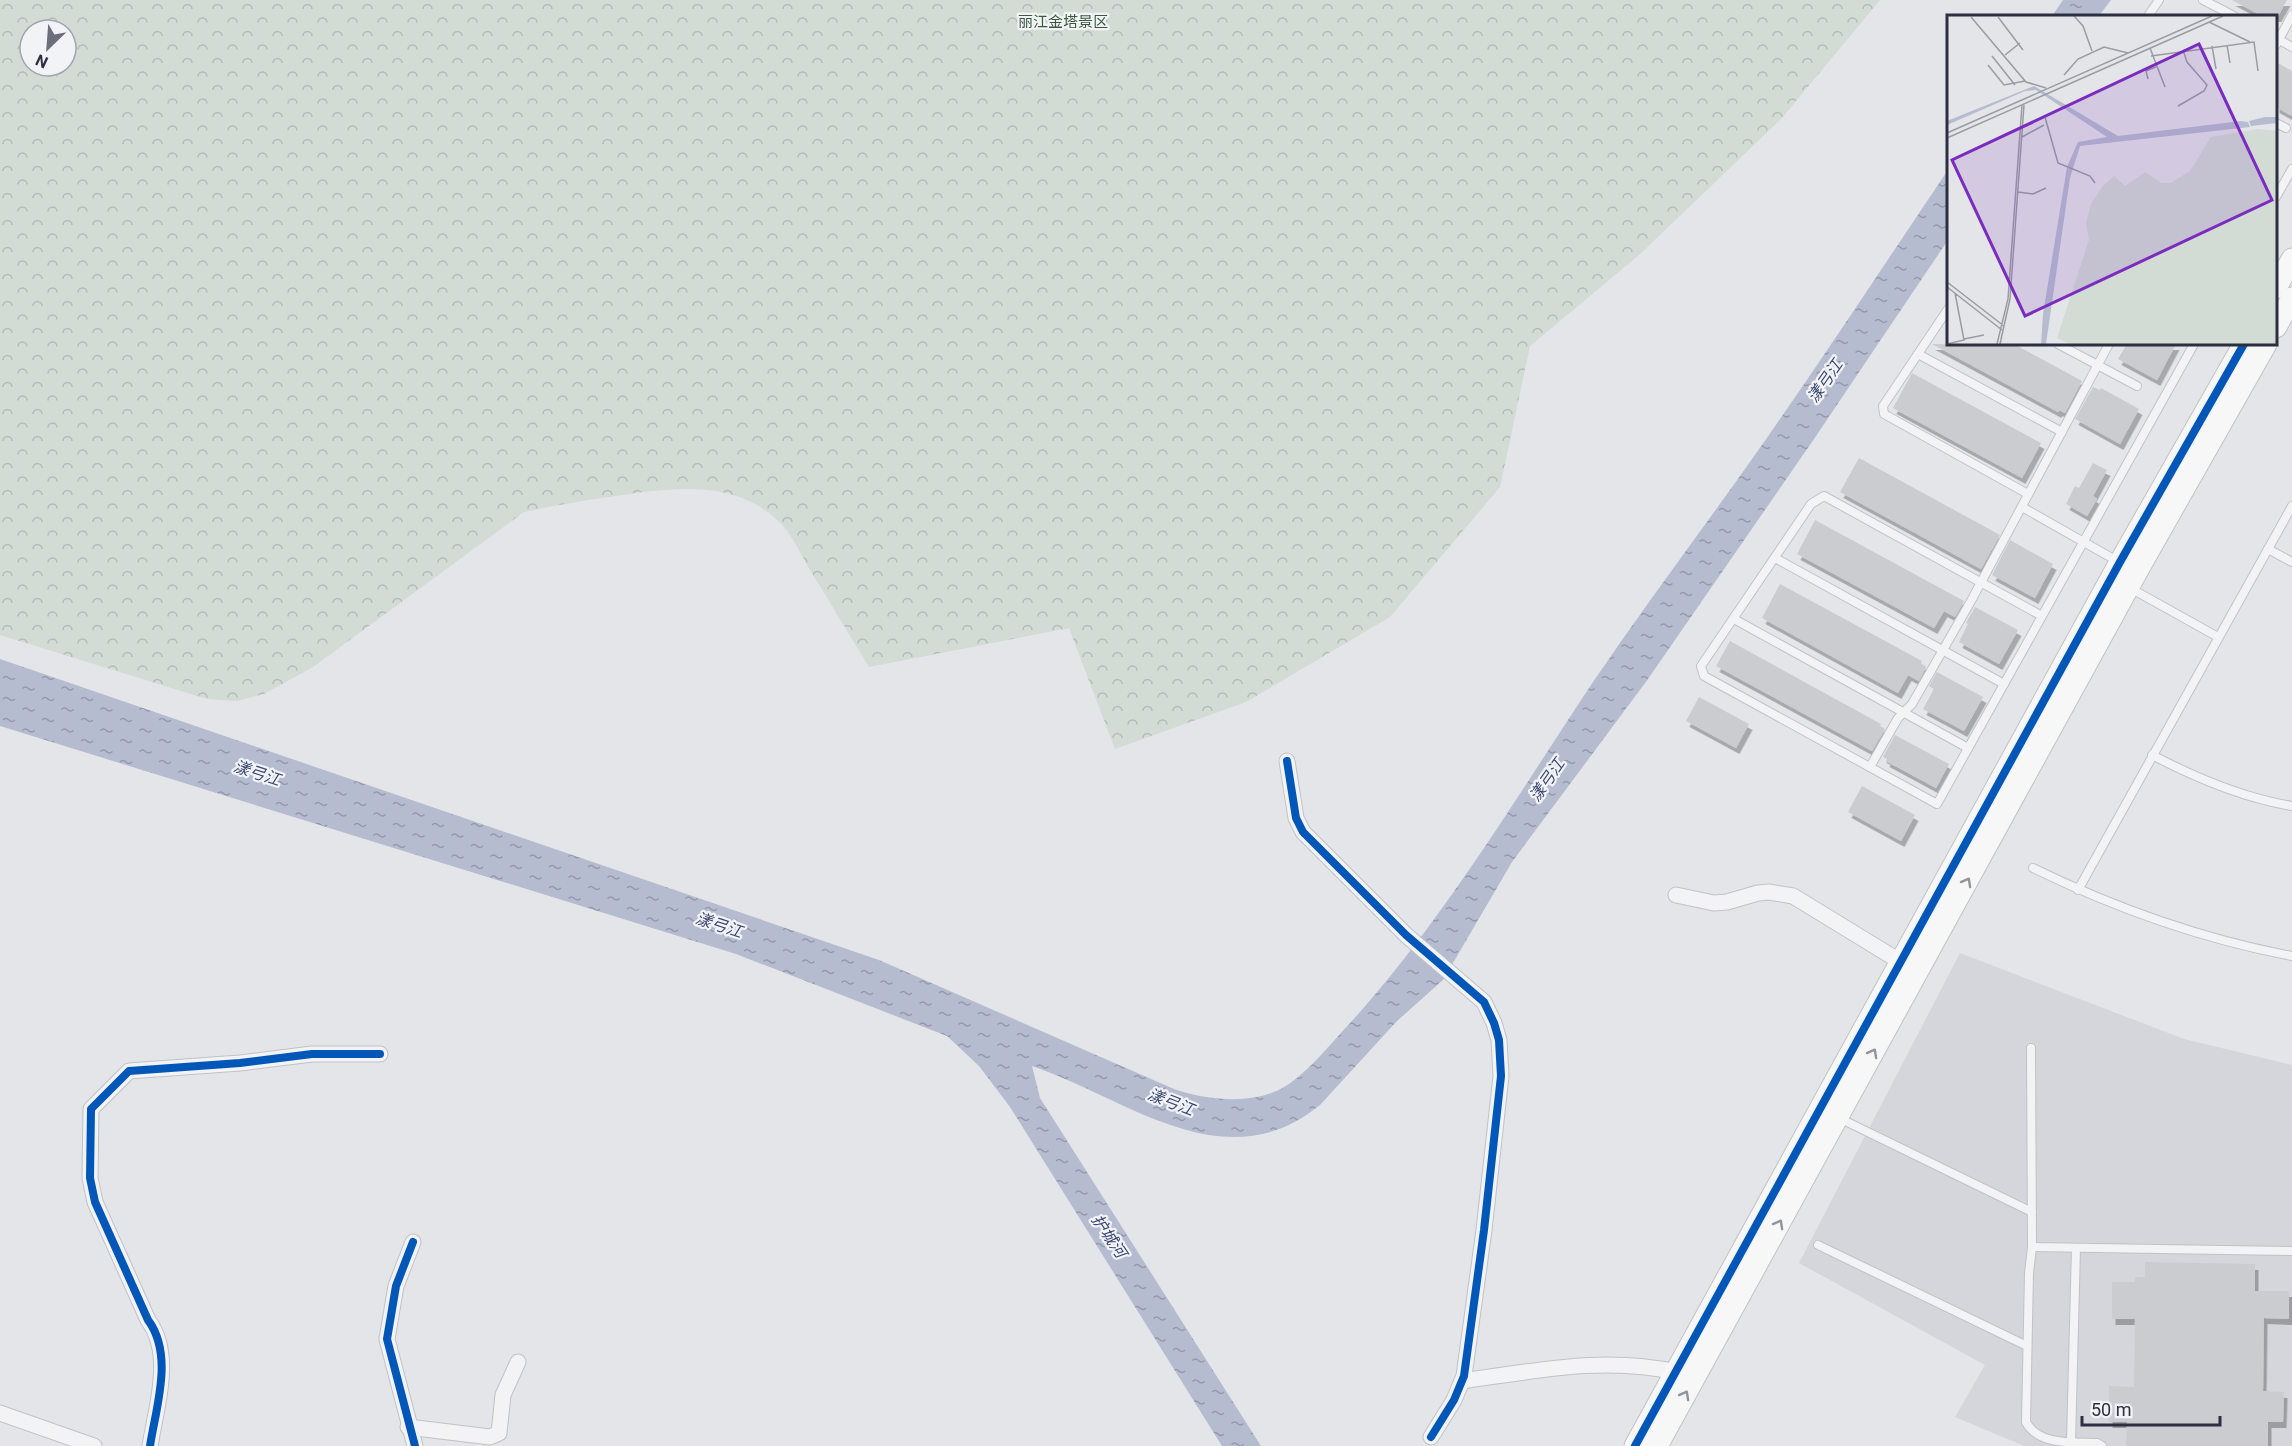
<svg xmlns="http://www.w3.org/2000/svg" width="2292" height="1446" viewBox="0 0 2292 1446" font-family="Roboto,'Noto Sans SC',sans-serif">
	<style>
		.built { fill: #d4d6dc }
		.forest { fill: url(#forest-crowns); fill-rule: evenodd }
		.water { fill: url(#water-ripples) }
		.building { fill: #cbccd0; filter: url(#shadow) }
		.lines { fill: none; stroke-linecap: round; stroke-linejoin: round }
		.lane-casing { stroke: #c0c2c4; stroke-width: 10 }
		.street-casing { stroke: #c0c2c4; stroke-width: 17 }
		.secondary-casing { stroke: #c0c2c4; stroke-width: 23 }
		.lane { stroke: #f3f3f5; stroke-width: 8 }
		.street { stroke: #f3f3f5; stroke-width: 15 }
		.secondary { stroke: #f7f7f7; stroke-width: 21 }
		.cycleway-casing { stroke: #f2f3f7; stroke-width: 11 }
		.cycleway { stroke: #0057b8; stroke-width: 8 }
		.oneway { stroke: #92939c }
		.labels { text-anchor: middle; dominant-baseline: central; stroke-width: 4.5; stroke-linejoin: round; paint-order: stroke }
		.park-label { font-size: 15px; fill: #3a5a3b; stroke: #f2f3f7 }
		.water-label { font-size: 16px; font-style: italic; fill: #3a4770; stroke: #f2f3f7 }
		.inset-road { fill: none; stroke: #9a9ca5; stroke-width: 1.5 }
		.view { fill: #7b2cbf; fill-opacity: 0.15; stroke: #7b2cbf; stroke-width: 3 }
		.inset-edge { fill: none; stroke: #2c2f40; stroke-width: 3 }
	</style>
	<defs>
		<pattern id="forest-crowns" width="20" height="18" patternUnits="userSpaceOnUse" patternTransform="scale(1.5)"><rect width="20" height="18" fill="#d2dbd4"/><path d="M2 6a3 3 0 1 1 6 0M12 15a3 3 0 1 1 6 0" fill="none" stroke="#b4bcb7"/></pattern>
		<pattern id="water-ripples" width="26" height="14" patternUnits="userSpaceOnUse" patternTransform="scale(1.5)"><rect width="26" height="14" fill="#b5bcd0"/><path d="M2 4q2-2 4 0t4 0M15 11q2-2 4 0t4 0" fill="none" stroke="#9399aa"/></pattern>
		<filter id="shadow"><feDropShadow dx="3.5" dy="6" stdDeviation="0" flood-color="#0004"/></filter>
	</defs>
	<rect width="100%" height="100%" fill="#e3e5e8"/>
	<path class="built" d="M1960,953L2184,1039L2292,1065V1446H2024L1955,1417L1985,1365L1799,1263Z"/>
	<path class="forest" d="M0,0H1880L1782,118L1639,255L1530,346L1500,487L1390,617L1246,702L1115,749L1069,628L869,667C849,634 830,602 810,570C802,556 794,539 784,527C739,476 668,488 609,497C580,501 552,506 524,512L313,667L264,694L237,701L207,699L0,635ZM30,30H66V66H30Z"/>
	<g class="water">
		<path d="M2063,0H2111L2099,16H2052Z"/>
		<path d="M1948,170V240L1814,439L1648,679L1512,862L1443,980L1397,1021L1320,1105C1224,1183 1127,1098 1032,1066L1040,1098L1261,1446H1222L1010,1107L979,1066L947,1036L736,954L0,726V659L879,960L1174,1089C1210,1101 1257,1106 1289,1084C1313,1067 1331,1043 1351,1022C1442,922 1516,798 1591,685C1652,595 1718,509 1780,419C1837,337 1892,253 1948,170Z"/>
	</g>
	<g class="building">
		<path d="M2232,0H2287L2278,16H2262Z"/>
		<path d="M2276,62L2292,71V116L2276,107Z"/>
		<path d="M1932,344H2014L2082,381L2065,413L2059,410L2058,412Z"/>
		<path d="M2127,344H2176L2157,380L2118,359Z"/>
		<path d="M1912,373L2041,443L2022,478L1893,408Z"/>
		<path d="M2093,387L2100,390L2101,388L2139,409L2120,444L2075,419Z"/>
		<path d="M1859,458L2000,535L1981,569L1840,492Z"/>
		<path d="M2093,463L2107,470L2093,496L2097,499L2087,516L2066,504L2075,486L2079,488Z"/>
		<path d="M1815,520L1964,601L1955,617L1944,611L1934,628L1797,554Z"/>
		<path d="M2010,540L2053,564L2035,598L1992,575Z"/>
		<path d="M1780,584L1922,661L1921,663L1926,667L1919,681L1908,675L1898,693L1762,618Z"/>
		<path d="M1975,607L2018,630L1999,664L1959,642L1968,624L1966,623Z"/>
		<path d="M1730,641L1881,724L1880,726L1885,729L1872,751L1716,666Z"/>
		<path d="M1937,672L1983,697L1964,731L1923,709L1934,689L1929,686Z"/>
		<path d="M1699,697L1749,724L1736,748L1686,721Z"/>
		<path d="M1895,735L1949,764L1936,788L1886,761L1887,759L1883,757Z"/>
		<path d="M1862,786L1915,815L1901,841L1848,812Z"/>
		<path d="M2145,1262L2255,1264V1291H2289V1319L2264,1318L2263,1391L2284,1392L2283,1422H2268V1446H2126L2127,1422H2109V1386L2134,1387L2135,1319H2112V1282H2135V1277H2145Z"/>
	</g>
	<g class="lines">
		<g class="lane-casing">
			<g id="lane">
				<path d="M2203,0L2234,16"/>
				<path d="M2148,16L2159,0"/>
				<path d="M2276,38L2292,47"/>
				<path d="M2276,45L2292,15"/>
				<path d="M2276,123L2286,128"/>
				<path d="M2276,197L2292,169"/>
				<path d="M1948,309L1883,406L1884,414L2028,494"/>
				<path d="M2058,344L2137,386"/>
				<path d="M1918,354L2062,432"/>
				<path d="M2022,507L2119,562"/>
				<path d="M2268,549L2292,562"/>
				<path d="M1775,558L2004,684"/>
				<path d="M2130,588L2218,637"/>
				<path d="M2042,616L1824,496L1811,504L1701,666L1704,676L1937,804L2194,344"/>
				<path d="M1734,619L1968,748"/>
				<path d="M2152,755C2196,778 2243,798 2292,806"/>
				<path d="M1870,767L1898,718L1912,704L1971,601L2109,344"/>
				<path d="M2033,868C2115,908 2202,939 2292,956"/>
				<path d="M2078,890L2292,506"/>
				<path d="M2031,1048L2032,1247L2029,1273L2026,1422C2039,1446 2073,1442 2097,1443L2102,1446"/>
				<path d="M1839,1118L2032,1212"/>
				<path d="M1818,1245L2027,1346"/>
				<path d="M2032,1247L2292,1251"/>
				<path d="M2071,1442L2076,1248"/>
			</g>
		</g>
		<g class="street-casing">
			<g id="street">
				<path d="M1287,761L1296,818L1303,832L1406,935L1484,1002L1494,1023L1499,1040L1501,1076L1484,1230L1464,1376L1454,1400L1431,1437"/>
				<path d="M1676,895L1714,903L1727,902L1758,893L1769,892L1793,896L1901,962"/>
				<path d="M413,1242L396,1286L387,1339L415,1446"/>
				<path d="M1462,1381C1535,1371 1603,1356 1676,1372"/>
				<path d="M0,1413L94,1446"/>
				<path d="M408,1427L490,1437L499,1433L503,1395L518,1362"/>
				<path d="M150,1446C156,1407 174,1355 148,1320L95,1202L90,1178L91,1109L129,1071L240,1063L312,1054H380"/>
			</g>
		</g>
		<g class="secondary-casing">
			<g id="secondary">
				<path d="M2276,288L2292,259"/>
				<path d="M2276,327L2292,298"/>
				<path d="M1635,1446L2120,562L2244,344"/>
				<path d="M1657,1446L2139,568L2266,344"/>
			</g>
		</g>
		<use href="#lane" class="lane"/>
		<use href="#street" class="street"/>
		<use href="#secondary" class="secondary"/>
		<g class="cycleway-casing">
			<g id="cycleway">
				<path d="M1287,761L1296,818L1303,832L1406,935L1484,1002L1494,1023L1499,1040L1501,1076L1484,1230L1464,1376L1454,1400L1431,1437"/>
				<path d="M413,1242L396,1286L387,1339L415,1446"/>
				<path d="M150,1446C156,1407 174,1355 148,1320L95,1202L90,1178L91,1109L129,1071L240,1063L312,1054H380"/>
				<path d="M1635,1446L2120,562L2244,344"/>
			</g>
		</g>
		<use href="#cycleway" class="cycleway"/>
	</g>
	<defs><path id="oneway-chevron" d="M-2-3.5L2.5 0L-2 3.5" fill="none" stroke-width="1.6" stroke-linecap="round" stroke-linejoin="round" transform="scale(1.5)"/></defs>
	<g class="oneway">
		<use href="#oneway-chevron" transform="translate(1967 882) rotate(-61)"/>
		<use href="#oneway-chevron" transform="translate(1873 1053) rotate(-61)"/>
		<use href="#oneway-chevron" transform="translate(1779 1224) rotate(-61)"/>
		<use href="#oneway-chevron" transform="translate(1685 1395) rotate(-61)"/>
	</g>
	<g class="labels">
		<g class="park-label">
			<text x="1063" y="22">丽江金塔景区</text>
		</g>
		<g class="water-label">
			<text transform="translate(1825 381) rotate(-55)">漾弓江</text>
			<text transform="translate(257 773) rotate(18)">漾弓江</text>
			<text transform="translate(1547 780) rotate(-55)">漾弓江</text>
			<text transform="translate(719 925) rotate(18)">漾弓江</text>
			<text transform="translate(1171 1102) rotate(21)">漾弓江</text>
			<text transform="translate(1109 1236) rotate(56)">护城河</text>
		</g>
	</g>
	<g transform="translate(1947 15)">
		<rect width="330" height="330" fill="#e3e5e8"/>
		<path d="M310,114L330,116V329H123L110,323L142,225L139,208L144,189L155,172L167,161L178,171L198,157L214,168H224L243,156L264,122Z" fill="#d2dbd4"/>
		<path d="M87,71L171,121L294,106L301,107L303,112L133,131L123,163L99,329H94L96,299L120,152L131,127L160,122L89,75L78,76L0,110V106ZM318,102H330V108L304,111L302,106Z" fill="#b5bcd0"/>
		<path class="inset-road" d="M127,1L136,11L145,36M24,2L79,67L99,73M51,2L76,35M262,7L303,27M280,30L283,48M265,31L269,54M203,33L218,72M58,40L73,28M45,41L68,70M204,41L307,27L311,56M41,50L57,70L78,66M117,60L131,44L157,32L181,38M201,64L199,56L209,52M231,91L257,76L260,70L240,47L236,35M98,102L111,148L143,161L148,168M0,118L265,1M75,122L97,110M0,123L276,1M71,177L86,179L99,173M0,267L57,311M0,272L55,315M17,324L37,320M0,329L17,325L8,278M50,329L61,284L75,90M53,329L63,284L77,90"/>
		<path class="view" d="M252,29L325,185L78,301L5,145Z"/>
		<rect width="330" height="330" class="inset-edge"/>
	</g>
	<g transform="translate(48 48) rotate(205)"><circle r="28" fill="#f2f3f7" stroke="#a3a5ae" stroke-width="1.5"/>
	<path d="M0-4.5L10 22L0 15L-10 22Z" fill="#6c6f7b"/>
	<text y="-9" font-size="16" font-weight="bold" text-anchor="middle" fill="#2c2f40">N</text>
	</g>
	<path d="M2082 1416v9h138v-9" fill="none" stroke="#2c2f40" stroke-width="3"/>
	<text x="2091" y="1416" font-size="18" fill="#2c2f40" stroke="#f2f3f7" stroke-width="4.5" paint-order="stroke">50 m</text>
</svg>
